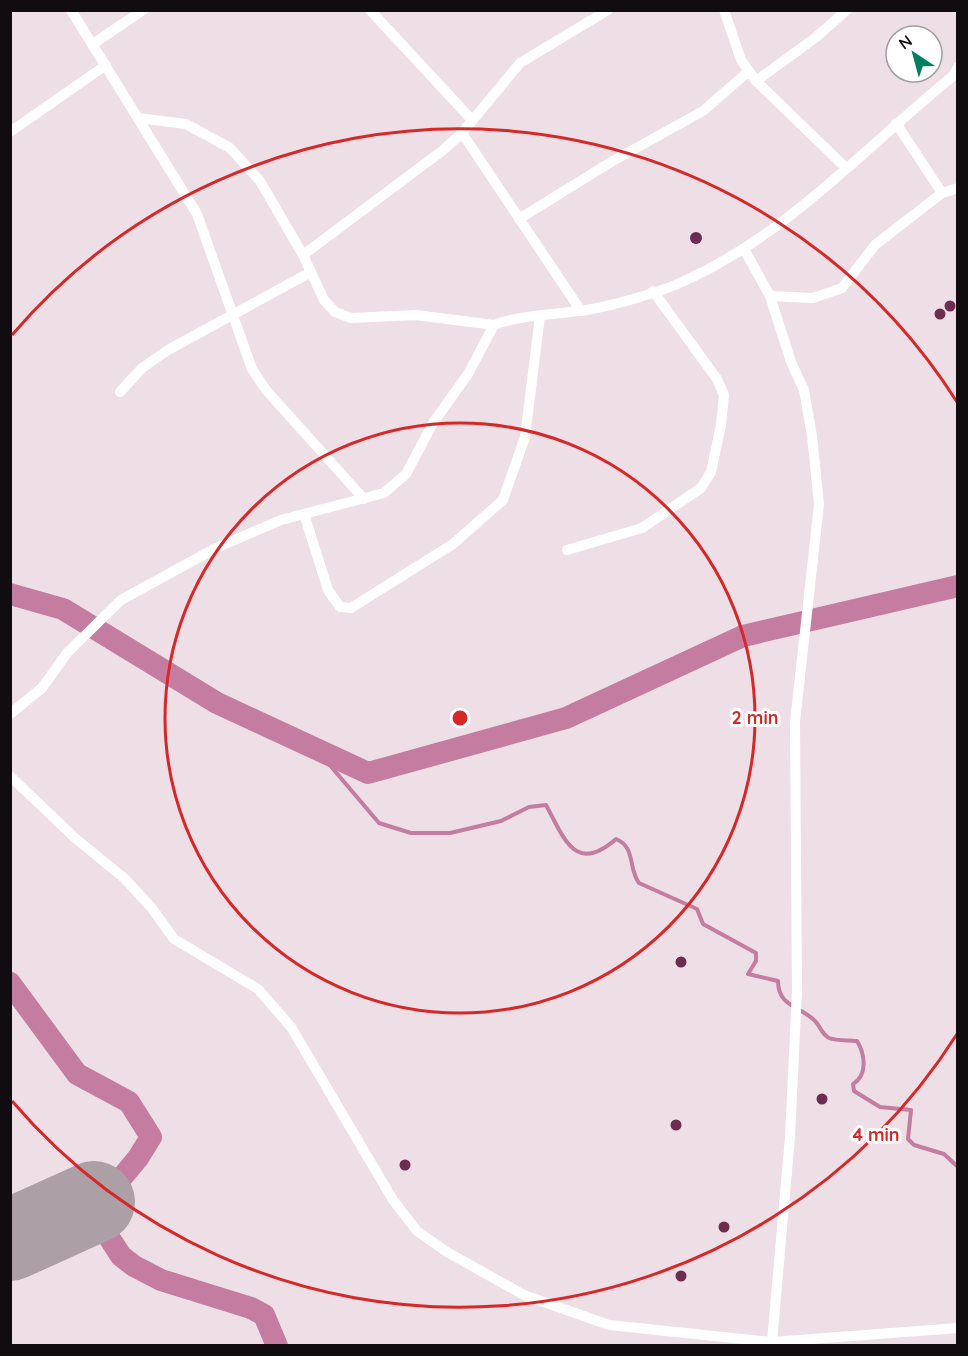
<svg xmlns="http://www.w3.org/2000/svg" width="968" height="1356" viewBox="0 0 968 1356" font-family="Quicksand,sans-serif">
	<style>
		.built { fill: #e7d1db }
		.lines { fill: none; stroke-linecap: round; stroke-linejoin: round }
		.stream { stroke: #c47da1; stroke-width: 4 }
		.river { stroke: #c47da1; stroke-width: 22 }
		.runway { stroke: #aca0a6; stroke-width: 82 }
		.building { fill: #6c2d50 }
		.minor { stroke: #fff; stroke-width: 10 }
		.ring { fill: none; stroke: #d62828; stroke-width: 3 }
		.centre { fill: #d62828; stroke: #fff; stroke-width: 3 }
		.ring-label { font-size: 18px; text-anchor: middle; font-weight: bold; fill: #d62828; stroke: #fff; stroke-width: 6; stroke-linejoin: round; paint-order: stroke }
	</style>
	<rect width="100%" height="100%" fill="#eddfe5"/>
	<path class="built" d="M99,1185L95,1203L81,1228L11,1260V1194L47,1212Z"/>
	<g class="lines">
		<path class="stream" d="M317,750L379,823L411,833H450L501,821L529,807L546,805C564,838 575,875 616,839C636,847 628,869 639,883L697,909L703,924L756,953V961L748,974L778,981C778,1006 799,1006 814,1020C820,1025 821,1034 829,1038C836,1041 848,1040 857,1041C865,1054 868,1075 853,1084L854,1091L880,1107L911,1110L908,1139L914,1145L944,1154L958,1167"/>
		<g class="river">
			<path d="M10,594L63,609L217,703L368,773L566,718L743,636L958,586"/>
			<path d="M10,983L77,1074L129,1102L151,1137L138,1158L98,1206L97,1216L103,1228L121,1256L134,1266L161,1280L251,1308L264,1315L277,1346"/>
		</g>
		<path class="runway" d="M10,1240L94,1202"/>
	</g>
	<g class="building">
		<circle cx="696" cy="238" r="6"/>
		<circle cx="950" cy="306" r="5.5"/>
		<circle cx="940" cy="314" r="5.5"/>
		<circle cx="681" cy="962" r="5.5"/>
		<circle cx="822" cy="1099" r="5.5"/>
		<circle cx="676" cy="1125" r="5.5"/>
		<circle cx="405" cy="1165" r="5.5"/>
		<circle cx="724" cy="1227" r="5.5"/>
		<circle cx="681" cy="1276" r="5.5"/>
	</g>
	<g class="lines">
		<g class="minor">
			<path d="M71,10L197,214L252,369L266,390L364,499"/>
			<path d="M370,10L472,120"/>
			<path d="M724,10L741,60L756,81L845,167"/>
			<path d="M93,44L143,10"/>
			<path d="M756,81L815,38L847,10"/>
			<path d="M138,118L186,124L230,148L260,181L303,255L324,300L335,312L351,318L416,315L494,325"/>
			<path d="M896,123L942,193"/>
			<path d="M10,132L106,65"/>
			<path d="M462,133L581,311"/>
			<path d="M519,219L611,162L703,111L749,71"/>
			<path d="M744,249L770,296L791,362L804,390L812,436L819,504L795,722L797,991L790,1137L772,1342"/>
			<path d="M303,255L442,151L462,133L520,63L608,10"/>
			<path d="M770,296L813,298L842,288L875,245L942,193L958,188"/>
			<path d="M120,392L142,368L168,350L311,272"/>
			<path d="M304,514L328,590L340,607L351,608L453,544L503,500L525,437L540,316"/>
			<path d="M567,550L642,528L701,488L711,472L721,425L724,395L717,379L653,291"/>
			<path d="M10,714L42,688L67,653L121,600L216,548L281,520L384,493L406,474L433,423L468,374L494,325C521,315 550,315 579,311C604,308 651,295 675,285C784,239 863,149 953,76L958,67"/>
			<path d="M10,776L75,838L124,878L151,907L174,939L258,989L291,1027L393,1200L417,1231L447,1252L524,1295L609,1325L772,1342L958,1328"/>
		</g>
	</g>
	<g class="ring">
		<circle cx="460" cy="718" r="295"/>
		<path d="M957 1034A589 589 0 0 1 12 1101M12 335A589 589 0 0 1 957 402"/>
	</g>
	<circle cx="460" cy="718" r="9" class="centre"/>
	<g class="ring-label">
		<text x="755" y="724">2 min</text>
		<text x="876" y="1141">4 min</text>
	</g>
	<rect width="968" height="1356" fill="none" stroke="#110c0f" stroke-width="24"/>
	<g transform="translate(914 54) rotate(324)"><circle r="28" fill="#ffffff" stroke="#a09e9f" stroke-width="1.5"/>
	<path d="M0-4.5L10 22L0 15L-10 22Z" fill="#008061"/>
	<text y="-9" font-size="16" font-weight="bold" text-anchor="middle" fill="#110c0f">N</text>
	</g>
</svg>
